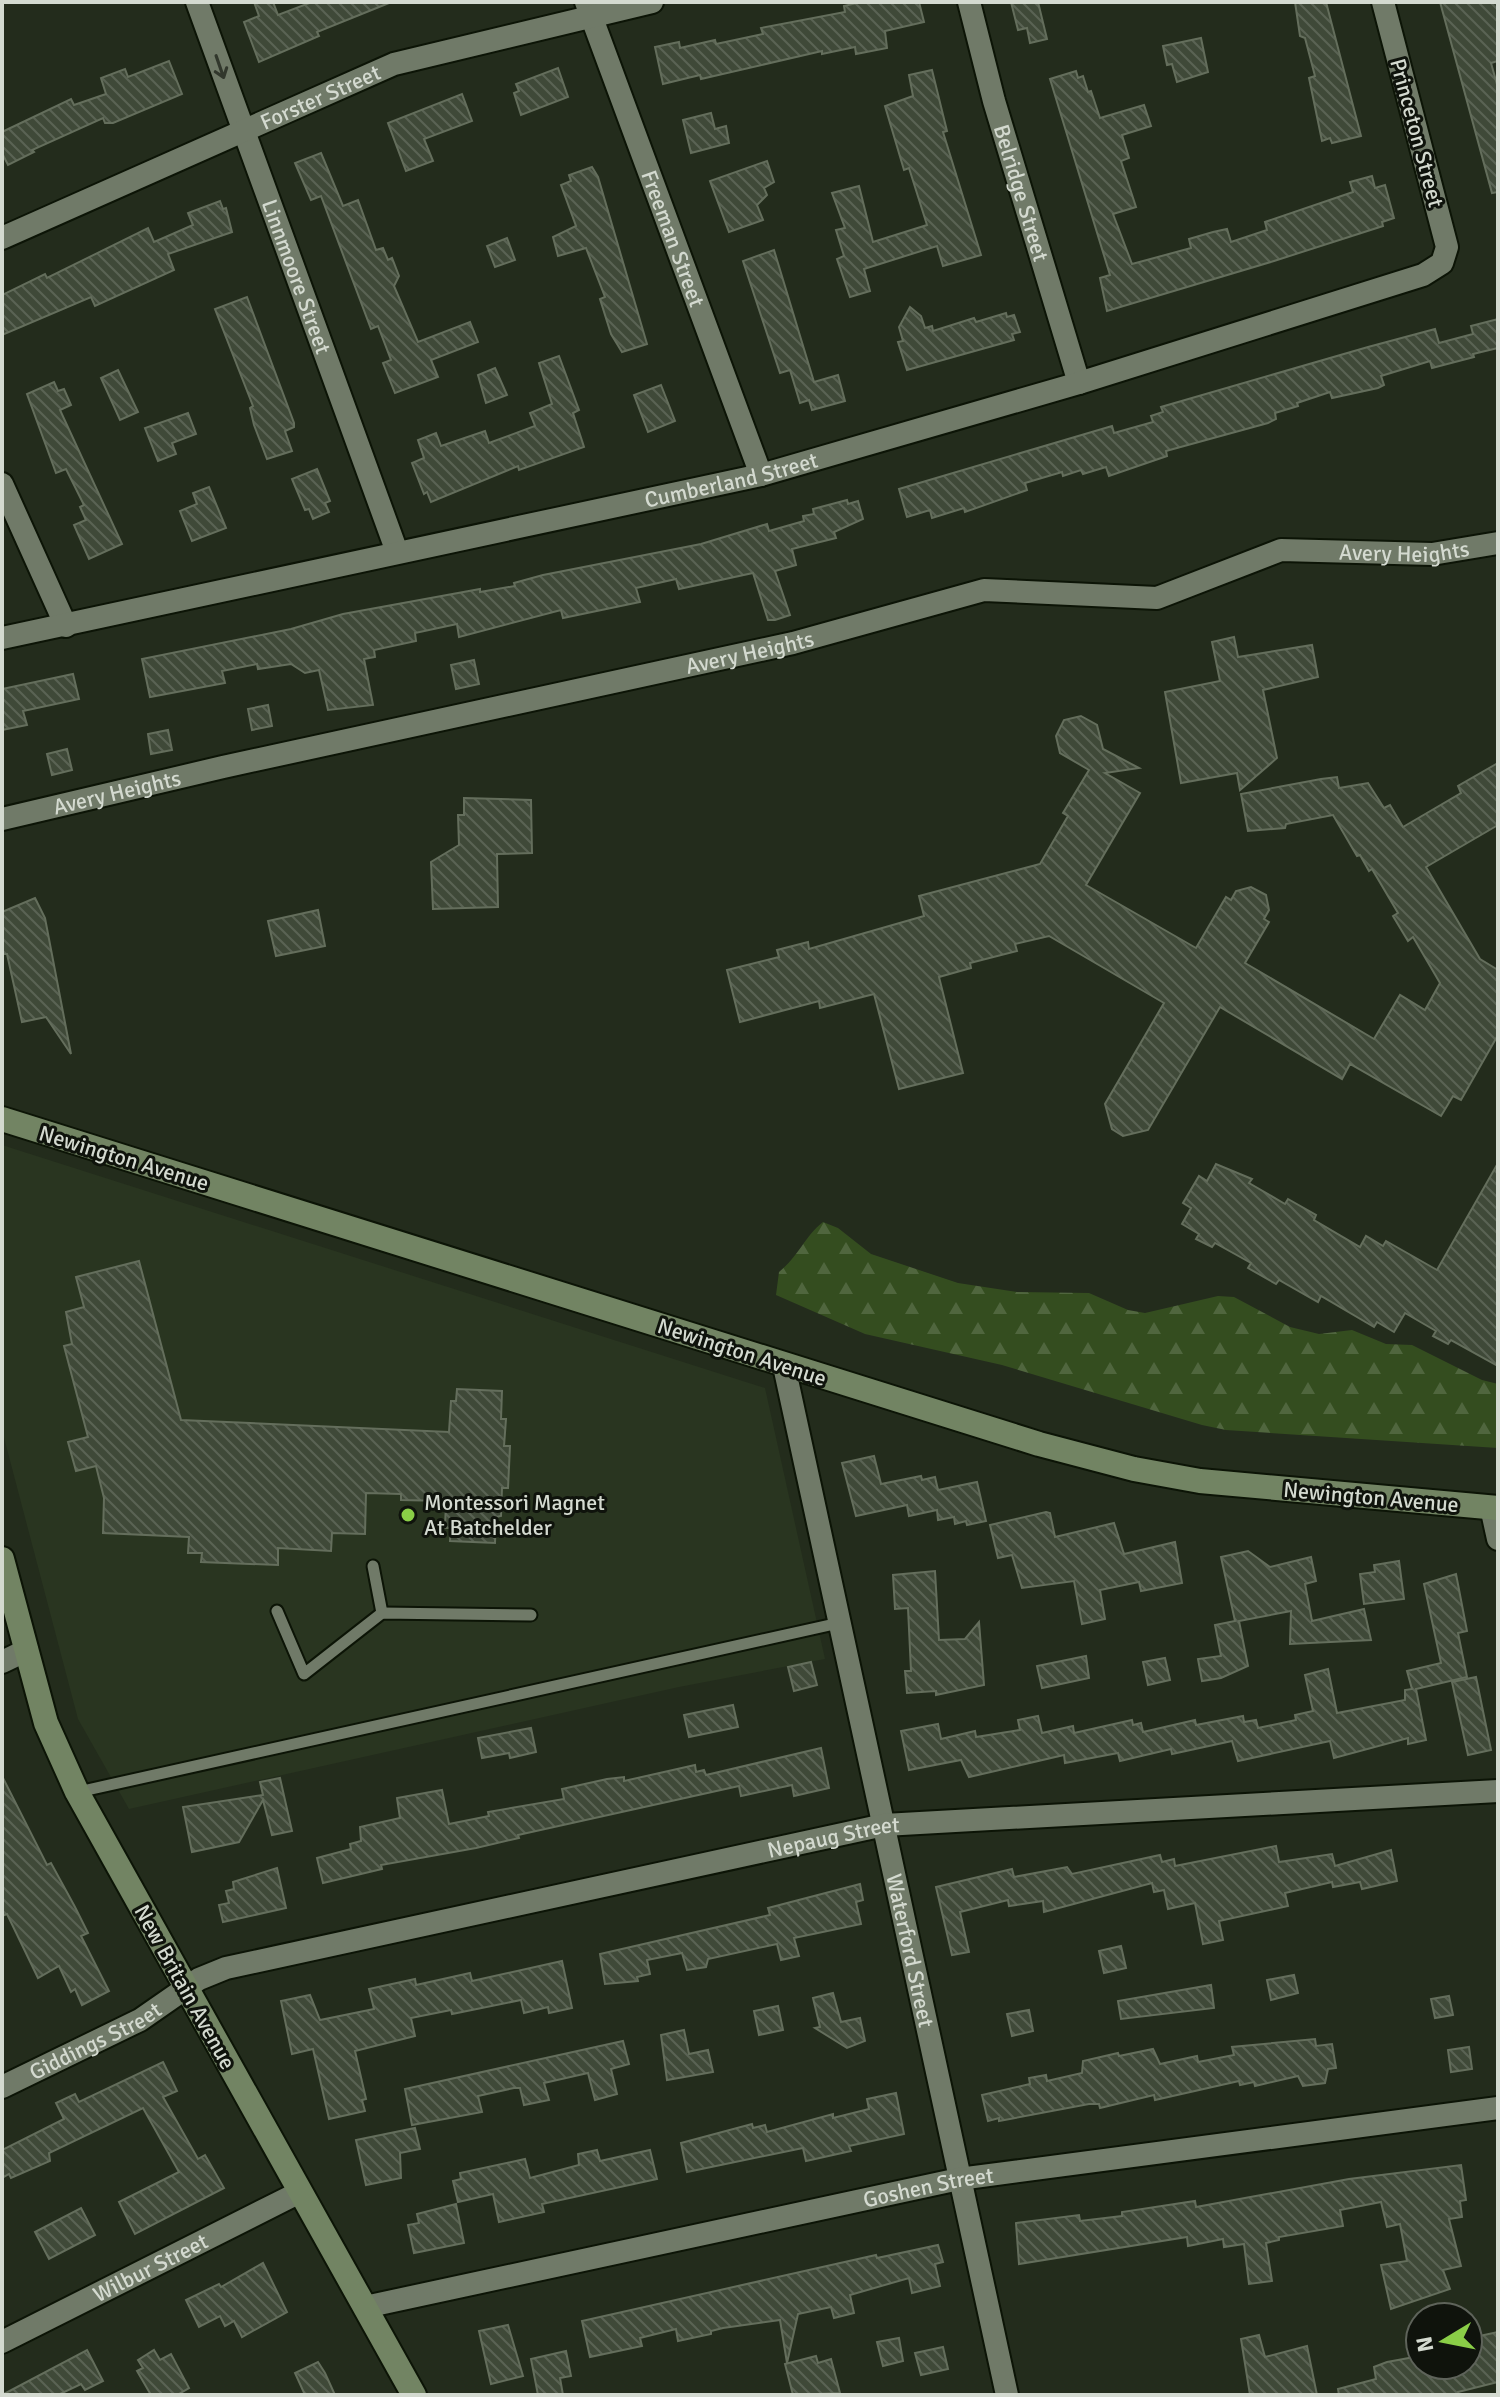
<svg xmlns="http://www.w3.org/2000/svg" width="1500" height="2397" viewBox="0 0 1500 2397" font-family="Signika,sans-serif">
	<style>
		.built { fill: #293520 }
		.forest { fill: url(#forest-firs) }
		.building { fill: url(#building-back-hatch); stroke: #646e5c; stroke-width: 2 }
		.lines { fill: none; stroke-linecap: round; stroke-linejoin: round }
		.lane-casing { stroke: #0c1406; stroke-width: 15 }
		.street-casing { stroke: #0c1406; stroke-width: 26 }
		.secondary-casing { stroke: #0c1406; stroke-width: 28 }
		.lane { stroke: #707a68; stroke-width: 11 }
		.street { stroke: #707a68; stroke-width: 22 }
		.secondary { stroke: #728463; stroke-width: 24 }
		.oneway { stroke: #31372c }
		.poi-dot { fill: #8ace47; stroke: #0f130c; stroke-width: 3 }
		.labels { text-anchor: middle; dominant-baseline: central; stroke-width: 6; stroke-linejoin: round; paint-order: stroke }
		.street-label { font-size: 22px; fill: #d4dad0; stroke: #0f130c }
		.poi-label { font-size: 22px; fill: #d4dad0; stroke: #0f130c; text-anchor: start }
	</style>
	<defs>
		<pattern id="forest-firs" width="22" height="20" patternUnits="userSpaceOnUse" patternTransform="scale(2)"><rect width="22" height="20" fill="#344d1f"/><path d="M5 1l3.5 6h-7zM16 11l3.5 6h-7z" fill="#50663e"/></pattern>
		<pattern id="building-back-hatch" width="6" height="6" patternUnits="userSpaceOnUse" patternTransform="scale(2)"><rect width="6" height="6" fill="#3f4938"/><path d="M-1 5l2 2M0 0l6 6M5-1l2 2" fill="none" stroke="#5a6354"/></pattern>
	</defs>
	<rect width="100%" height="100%" fill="#232c1c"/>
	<path class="built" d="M2,1145L765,1388L825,1659L679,1687L129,1809L78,1719L2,1430Z"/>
	<path class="forest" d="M823,1222L838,1228L871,1254L958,1283L1017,1292L1089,1293L1128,1310L1145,1313L1218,1296L1234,1297L1290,1327L1319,1334L1352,1330L1386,1344L1412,1345L1482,1380L1498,1384V1448L1226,1430L1202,1425L1002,1365L865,1334L776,1295L779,1272C798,1257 805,1236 823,1222Z"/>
	<g class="building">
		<path d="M254,2H273L278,15L312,2L389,3L317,32L319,36L259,62L244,22L259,16Z"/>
		<path d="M861,2H919L924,22L885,31L887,48L856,54L855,47L822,54V51L701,79L700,75L663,84L655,47L679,42L680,48L715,40L716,44L763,34L761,28L845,12L844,6Z"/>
		<path d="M1011,2H1038L1047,39L1030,43L1027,28L1018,30Z"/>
		<path d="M1295,2H1326L1361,136L1332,143L1330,138L1322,141L1309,78L1315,76L1305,38L1300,36Z"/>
		<path d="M1440,2H1498V61L1491,63L1498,88V192L1492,193Z"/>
		<path d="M1201,38L1208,72L1177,82L1172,64L1167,65L1163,46Z"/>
		<path d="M169,61L182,94L113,123H105L103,118L32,150L34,152L8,165L2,153V132L71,99L74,105L106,94L101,78L125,69L128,77Z"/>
		<path d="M558,68L568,97L521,115L514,93L519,91L516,84Z"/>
		<path d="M932,70L947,131L943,132L981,255L943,266L937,246L864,269L870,291L850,297L837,259L844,256L836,230L845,228L832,193L859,186L873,242L927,225L909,168L904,170L885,106L913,96L909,75Z"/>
		<path d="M1076,71L1078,78L1083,76L1088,92L1091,91L1100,118L1144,105L1151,126L1122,135L1129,158L1121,161L1136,207L1113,214L1132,264L1191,248L1189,239L1213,232L1227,229L1231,242L1267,230L1265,222L1353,192L1350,182L1372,176L1375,188L1385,185L1394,218L1382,222L1383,226L1274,261L1107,311L1100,278L1110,275L1050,79Z"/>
		<path d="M462,94L472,121L424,139L433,161L406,171L388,123Z"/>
		<path d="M711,113L715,129L726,126L729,143L691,153L683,120Z"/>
		<path d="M321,153L343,206L358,200L376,250L383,248L388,260L392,258L399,276L394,286L418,342L470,322L478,342L431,360L438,377L395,393L383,363L391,360L378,326L371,329L321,196L311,200L295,163Z"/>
		<path d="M767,161L774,182L764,188L767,195L757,205L763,220L729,232L710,181Z"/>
		<path d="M592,167L598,177L647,344L622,352L611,334L600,299L605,297L586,248L558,256L553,237L576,226L561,185L571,181L569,175Z"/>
		<path d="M220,201L223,209L226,208L232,232L168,254L174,270L95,306L91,297L2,335V295L45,274L47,278L148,228L154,242L161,239L193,225L188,213Z"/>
		<path d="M507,238L515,260L495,267L487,246Z"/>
		<path d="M774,250L814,382L838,375L845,401L812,410L809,400L800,403L790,370L780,373L743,261Z"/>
		<path d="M247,297L294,423V427L285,431L292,451L267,459L254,425L250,408L253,406L215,309Z"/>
		<path d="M910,307L921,316L925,328L932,326L933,331L974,318L976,322L1006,313L1007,317L1014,315L1020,332L1012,334L1014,340L907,370L898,342L903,341L899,327Z"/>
		<path d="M1498,319V348L1473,354L1474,357L1432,368L1430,361L1381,376L1384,385L1378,388L1332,398L1330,392L1297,403L1298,406L1275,413L1276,419L1268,423L1166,451L1167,456L1109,476L1106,467L1083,474L1081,470L1063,476L1062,472L1025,483L1027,490L965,512L964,508L932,518L930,510L907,517L899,489L1112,426L1114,433L1153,422L1151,416L1163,412L1161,407L1368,347L1435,329L1439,343L1473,334L1471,326Z"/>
		<path d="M559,356L579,410L573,413L584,447L519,470L518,466L431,502L427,492L424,494L412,463L424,458L418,440L436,433L441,446L485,431L489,443L535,426L530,413L552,404L539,363Z"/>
		<path d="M495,368L507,395L486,403L478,375Z"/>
		<path d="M118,370L138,412L120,420L101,378Z"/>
		<path d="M54,382L58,391L64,389L71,405L60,410L122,544L89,559L74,525L86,520L80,507L84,505L66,469L56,473L27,394Z"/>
		<path d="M661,385L675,421L648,432L634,395Z"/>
		<path d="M188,413L196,434L172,443L176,454L158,461L145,428Z"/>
		<path d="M317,469L330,501L325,503L329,512L313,519L309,509L305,510L292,479Z"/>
		<path d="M209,487L226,528L192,541L180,511L197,504L193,493Z"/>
		<path d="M847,500L848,504L858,501L863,519L834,532L836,538L792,549L796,565L775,571L790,615L775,620H768L753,573L679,589L676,579L636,588L640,602L563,618L561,610L459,637L457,624L415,633L416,641L374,650L375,657L364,659L373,705L328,710L319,670L305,673L291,664L258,669L257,664L222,671L225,683L150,697L142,659L291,629L343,614L480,589V592L515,586L514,583L543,575L701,544L767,524L769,531L804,521L803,516L814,514L813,509Z"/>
		<path d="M1234,637L1238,657L1312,645L1318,677L1263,690L1277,758L1240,790L1237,773L1181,783L1165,692L1220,681L1212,642Z"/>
		<path d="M474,660L479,684L456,689L451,665Z"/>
		<path d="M73,674L79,699L23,711L27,725L2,730V689Z"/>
		<path d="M268,705L272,726L252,730L248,709Z"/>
		<path d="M1081,716L1097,725L1103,749L1139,768L1105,773L1140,793L1086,885L1196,948L1226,897L1231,900L1236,891L1251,887L1266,895L1269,910L1264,919L1269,922L1245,963L1374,1039L1400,995L1425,1010L1440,983L1413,937L1408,941L1393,916L1398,913L1372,869L1369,871L1360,855L1357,856L1333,815L1286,824L1285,828L1248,831L1241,794L1321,779L1337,777L1339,788L1368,783L1384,808L1390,805L1403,827L1461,793L1458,786L1498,763V825L1426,867L1480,959L1498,970V1035L1461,1100L1453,1096L1441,1116L1350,1064L1342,1079L1220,1007L1148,1130L1123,1136L1112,1129L1105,1104L1164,1003L1049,936L1015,944L1017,951L970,963L971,968L939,977L963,1073L899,1089L874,994L820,1008L819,1001L740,1022L727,970L779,957L777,950L808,942L809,949L924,916L919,896L1040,864L1068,816L1063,813L1089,770L1060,753L1056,736L1064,720Z"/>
		<path d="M168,730L172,750L151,754L148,734Z"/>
		<path d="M67,749L72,770L52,775L47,754Z"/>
		<path d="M464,798L531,800L532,853L497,854L498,907L433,909L431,862L459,845L458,815H464Z"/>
		<path d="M35,898L45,918L71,1054L46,1017L22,1022L7,954H2V912Z"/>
		<path d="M318,910L325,946L276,956L268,921Z"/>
		<path d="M1498,1163V1366L1451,1340L1448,1344L1433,1336L1436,1331L1405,1313L1394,1332L1377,1322L1374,1327L1321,1296L1318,1302L1279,1280L1276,1284L1248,1268L1251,1263L1215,1243L1212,1247L1196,1239L1199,1234L1182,1224L1191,1208L1183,1203L1199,1176L1207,1181L1216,1164L1252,1179L1249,1183L1285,1204L1288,1199L1316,1215L1314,1220L1360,1247L1366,1236L1383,1246L1386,1241L1437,1270Z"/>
		<path d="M139,1261L181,1420L449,1432L451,1401H456L457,1389L502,1391L501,1419H506L504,1446H510L508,1488H502L501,1516L496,1517L495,1543L450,1541L451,1528H445L446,1501L401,1500V1494L366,1493L365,1534L332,1533L331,1551L278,1548V1565L201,1562L202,1553H188L189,1537L103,1533L104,1498L96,1466L76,1471L68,1442L88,1437L64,1346L72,1344L66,1312L84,1307L76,1277Z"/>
		<path d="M874,1456L881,1484L921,1476L922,1480L935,1477L938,1490L977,1482L986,1521L967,1525L966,1521L955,1524L954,1517L938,1520L937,1510L909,1516L907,1505L856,1516L842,1463Z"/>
		<path d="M1046,1512L1050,1513L1055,1537L1114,1523L1124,1554L1175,1542L1182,1583L1141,1591L1139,1582L1100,1590L1105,1619L1082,1624L1074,1581L1022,1588L1012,1555L998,1558L990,1525Z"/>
		<path d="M1248,1551L1270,1567L1311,1557L1316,1581L1305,1584L1312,1621L1364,1609L1371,1640L1290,1644L1291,1611L1239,1621L1248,1666L1221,1678L1202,1681L1198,1659L1221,1656L1215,1625L1235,1621L1221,1557Z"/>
		<path d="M1399,1561L1404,1599L1364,1604L1360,1574L1375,1572L1374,1565Z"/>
		<path d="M935,1571L939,1640L965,1639L979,1622L984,1685L936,1695V1691L907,1693L905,1671H911L908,1608L895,1609L893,1575Z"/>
		<path d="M1456,1574L1467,1631L1458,1633L1467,1677L1416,1689L1426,1740L1408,1744V1738L1334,1758L1330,1741L1238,1761L1232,1741L1172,1754L1171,1749L1120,1761L1118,1753L1065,1763L1064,1755L969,1777L961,1760L909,1770L901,1731L938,1724L941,1739L975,1731L976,1737L1020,1730L1018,1720L1038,1716L1042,1733L1073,1726L1074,1733L1132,1720L1133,1725L1141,1723L1143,1732L1195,1720L1196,1725L1243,1716L1244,1722L1256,1720L1258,1728L1296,1720L1295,1715L1313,1711L1305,1675L1328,1669L1337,1713L1405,1700V1690L1412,1689L1407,1671L1441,1663L1424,1584Z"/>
		<path d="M1086,1656L1089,1678L1042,1688L1037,1666Z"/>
		<path d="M1165,1658L1170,1680L1148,1685L1143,1662Z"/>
		<path d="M811,1662L817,1685L794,1691L788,1667Z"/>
		<path d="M1476,1677L1491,1750L1468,1755L1452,1682Z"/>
		<path d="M733,1705L738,1727L689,1737L684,1715Z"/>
		<path d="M531,1728L536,1752L510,1758L509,1753L482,1758L478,1738Z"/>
		<path d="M821,1748L829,1788L794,1796L792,1785L741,1796L739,1786L518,1835L519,1838L476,1848L381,1865L382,1869L323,1883L317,1858L351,1849L350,1844L361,1841L360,1827L400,1818L397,1798L442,1790L449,1824L489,1816L488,1812L564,1799L562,1789L607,1779L624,1777V1781L695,1765L696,1772L704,1770L706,1775Z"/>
		<path d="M2,1776L47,1865L51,1863L75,1907L88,1933L81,1936L109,1991L82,2005L75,1989L71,1992L59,1966L38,1978L7,1914L2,1916Z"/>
		<path d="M280,1778L292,1831L272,1835L263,1800L239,1842L192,1852L183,1807L263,1795L260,1782Z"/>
		<path d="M1276,1846L1279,1862L1332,1854L1335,1866L1391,1850L1397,1881L1362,1889L1360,1882L1333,1887L1332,1882L1285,1893L1288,1906L1219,1921L1223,1940L1203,1944L1195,1903L1168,1909L1164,1890L1154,1892L1152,1883L1044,1912L1043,1901L1009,1906L1008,1900L960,1912L969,1952L952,1955L936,1887L1012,1869L1014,1877L1067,1867L1072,1874L1160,1855L1162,1862L1174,1859L1175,1866Z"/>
		<path d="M277,1868L286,1908L223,1922L219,1905L229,1903L226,1891L234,1889L233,1882Z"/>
		<path d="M860,1884L863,1900L856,1902L861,1924L794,1938L799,1956L781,1960L777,1944L708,1959L706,1967L687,1970L682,1953L647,1960L650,1974L637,1977L638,1981L605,1984L600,1954L770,1915L768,1908Z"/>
		<path d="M1121,1946L1126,1968L1104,1973L1099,1951Z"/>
		<path d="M562,1961L572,2008L549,2013L548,2007L524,2013L521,2000L452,2014L451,2010L411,2018L415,2036L355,2051L366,2099L362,2100L365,2111L329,2119L313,2049L292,2054L281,2001L310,1995L320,2020L374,2009L369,1989L415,1979L416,1985L470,1973L472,1981Z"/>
		<path d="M1294,1975L1298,1993L1271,2000L1267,1980Z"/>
		<path d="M1211,1985L1214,2008L1121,2019L1118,2001Z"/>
		<path d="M833,1993L841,2022L860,2018L865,2041L847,2048L815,2028L820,2027L813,1998Z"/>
		<path d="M1449,1996L1453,2015L1435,2018L1431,1999Z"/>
		<path d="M778,2006L783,2030L759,2035L754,2011Z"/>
		<path d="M1029,2010L1033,2031L1012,2036L1007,2014Z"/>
		<path d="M684,2030L689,2054L708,2050L713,2072L667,2080L661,2035Z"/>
		<path d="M1315,2039L1316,2046L1332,2044L1336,2068L1328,2069L1325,2083L1303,2086L1298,2076L1255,2086L1254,2082L1240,2085L1239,2081L1155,2100L1154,2095L1100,2108L1099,2104H1089L999,2121V2118L988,2121L982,2095L1030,2084L1029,2078L1046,2075L1047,2081L1082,2073L1083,2061L1118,2053L1119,2056L1153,2049L1160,2064L1197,2056L1198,2062L1234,2055L1232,2047Z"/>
		<path d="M623,2041L629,2064L611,2069L617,2094L595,2100L588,2073L544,2083L549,2100L524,2105L520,2088H514L478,2096L482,2112L412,2125L405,2089Z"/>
		<path d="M1469,2047L1472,2069L1451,2072L1448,2050Z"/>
		<path d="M163,2062L177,2091L163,2097L198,2159L205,2155L224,2188L135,2234L119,2202L179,2172L143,2108L49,2153L50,2161L11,2178L9,2174L2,2178V2150L64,2119L56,2103L75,2094L79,2102Z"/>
		<path d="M896,2093L904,2134L849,2146L851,2151L806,2161L803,2148L687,2172L681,2143L752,2124L753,2128L765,2125L767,2132L833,2114V2118L869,2109L867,2099Z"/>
		<path d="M415,2128L420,2149L400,2153L401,2178L366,2185L356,2140Z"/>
		<path d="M597,2150L600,2161L650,2150L657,2179L542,2204L544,2212L499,2222L493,2194L458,2202L453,2181L461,2179L460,2173L525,2159L530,2178L579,2165L578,2154Z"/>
		<path d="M1461,2165L1466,2200L1460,2201L1462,2217L1449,2219L1461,2266L1443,2270L1450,2289L1391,2309L1381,2265L1407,2261L1400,2224L1387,2227L1381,2202L1340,2210L1343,2226L1279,2237V2240L1266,2243L1272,2281L1249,2284L1244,2244L1224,2247L1223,2239L1188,2246L1187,2237L1019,2264L1016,2223L1079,2215L1080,2221L1122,2216V2212L1195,2201L1196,2207L1349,2179Z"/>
		<path d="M456,2204L464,2243L414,2253L408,2225L419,2223L417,2214Z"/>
		<path d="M81,2208L95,2235L49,2259L35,2232Z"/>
		<path d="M938,2245L943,2262L935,2264L940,2286L912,2293L909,2278L850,2295L854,2313L834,2318L831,2307L798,2314L787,2363L780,2320L723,2328L711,2331V2334L678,2341L676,2329L640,2338L642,2346L590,2357L582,2321L876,2255L877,2258Z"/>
		<path d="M263,2263L287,2312L242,2337L234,2321L225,2326L220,2316L199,2327L186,2300L219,2284L221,2287Z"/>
		<path d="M508,2325L523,2376L491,2384L479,2331Z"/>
		<path d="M1498,2332V2382L1458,2392L1459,2395H1339L1338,2389L1376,2379L1374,2367L1387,2362L1420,2356V2365H1468V2349L1472,2348L1470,2338Z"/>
		<path d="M1259,2335L1265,2357L1307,2346L1317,2395H1250L1241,2339Z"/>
		<path d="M899,2338L903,2361L883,2366L877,2342Z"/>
		<path d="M943,2347L948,2369L921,2375L915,2353Z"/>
		<path d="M87,2350L103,2381L85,2390L81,2384L58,2395H2Z"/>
		<path d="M154,2350L160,2360L171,2354L189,2388L177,2395H151L137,2371L143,2368L138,2360Z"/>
		<path d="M566,2351L571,2376L560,2378L563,2395H538L531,2359Z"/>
		<path d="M816,2356L818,2363L831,2359L840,2393L793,2395L785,2364Z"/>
		<path d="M318,2362L325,2373L335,2395H305L295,2373Z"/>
	</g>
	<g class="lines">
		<g class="lane-casing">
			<g id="lane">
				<path d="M373,1566L382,1613"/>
				<path d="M277,1611L304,1674L382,1613L531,1615"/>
				<path d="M78,1792L839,1623"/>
			</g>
		</g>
		<g class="street-casing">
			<g id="street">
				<path id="s1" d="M197,2L397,552"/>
				<path id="s2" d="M586,2L761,475"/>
				<path id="s3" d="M969,2L994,101L1079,383"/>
				<path id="s4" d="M2,238L394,64L652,2"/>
				<path d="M2,484L66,626"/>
				<path id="s5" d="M2,638L761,475L1079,383L1423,275L1442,263L1447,247L1383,2"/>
				<path id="s6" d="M2,819L223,767L793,643L984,590L1157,598L1281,550L1432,554L1498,543"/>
				<path id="s7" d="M784,1366L1007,2395"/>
				<path d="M1491,1507L1498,1539"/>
				<path d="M2,1662L27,1650"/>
				<path id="s8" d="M2,2087L140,2020L199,1979L226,1968L884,1825L1498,1791"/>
				<path id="s9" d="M365,2307L959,2179L1498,2108"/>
				<path id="s10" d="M2,2342L300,2192"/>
			</g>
		</g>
		<g class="secondary-casing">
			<g id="secondary">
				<path d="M2,1119L1039,1444L1134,1469L1200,1481L1498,1508"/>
				<path d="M2,1559L46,1723L77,1792L414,2395"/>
			</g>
		</g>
		<use href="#lane" class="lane"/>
		<use href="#street" class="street"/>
		<use href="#secondary" class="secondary"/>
	</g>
	<defs><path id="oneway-shaft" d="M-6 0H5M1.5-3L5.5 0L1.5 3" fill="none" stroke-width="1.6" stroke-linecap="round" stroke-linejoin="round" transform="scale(2)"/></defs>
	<use class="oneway" href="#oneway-shaft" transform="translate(220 67) rotate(71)"/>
	<circle class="poi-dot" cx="408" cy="1515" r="8"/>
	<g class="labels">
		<g class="street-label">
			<text stroke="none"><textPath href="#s4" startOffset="348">Forster Street</textPath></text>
			<text transform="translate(1417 133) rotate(75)">Princeton Street</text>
			<text stroke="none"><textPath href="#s3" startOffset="198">Belridge Street</textPath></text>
			<text stroke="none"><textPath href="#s2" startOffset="252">Freeman Street</textPath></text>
			<text stroke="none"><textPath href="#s1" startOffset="292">Linnmoore Street</textPath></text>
			<text stroke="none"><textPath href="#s5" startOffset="746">Cumberland Street</textPath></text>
			<text stroke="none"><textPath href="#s6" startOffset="1438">Avery Heights</textPath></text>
			<text stroke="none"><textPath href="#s6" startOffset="766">Avery Heights</textPath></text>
			<text stroke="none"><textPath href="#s6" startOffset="118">Avery Heights</textPath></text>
			<text transform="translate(124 1158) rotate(17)">Newington Avenue</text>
			<text transform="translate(742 1352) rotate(18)">Newington Avenue</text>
			<text transform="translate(1371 1497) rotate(5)">Newington Avenue</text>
			<text stroke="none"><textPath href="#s8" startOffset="876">Nepaug Street</textPath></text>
			<text stroke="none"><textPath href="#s7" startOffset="598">Waterford Street</textPath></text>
			<text transform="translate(185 1987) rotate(61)">New Britain Avenue</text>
			<text stroke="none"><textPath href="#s8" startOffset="104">Giddings Street</textPath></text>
			<text stroke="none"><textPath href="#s9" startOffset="576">Goshen Street</textPath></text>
			<text stroke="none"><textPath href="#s10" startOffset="166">Wilbur Street</textPath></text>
		</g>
		<g class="poi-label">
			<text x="424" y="1502">Montessori Magnet<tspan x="424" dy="25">At Batchelder</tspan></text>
		</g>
	</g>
	<rect width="1500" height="2397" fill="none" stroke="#d4dad0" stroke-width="8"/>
	<g transform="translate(1444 2341) rotate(260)"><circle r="38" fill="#0f130c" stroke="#5e635a" stroke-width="2"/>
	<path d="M0-6L14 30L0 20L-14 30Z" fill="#8ace47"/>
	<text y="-12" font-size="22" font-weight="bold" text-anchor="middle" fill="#d4dad0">N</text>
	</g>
</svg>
